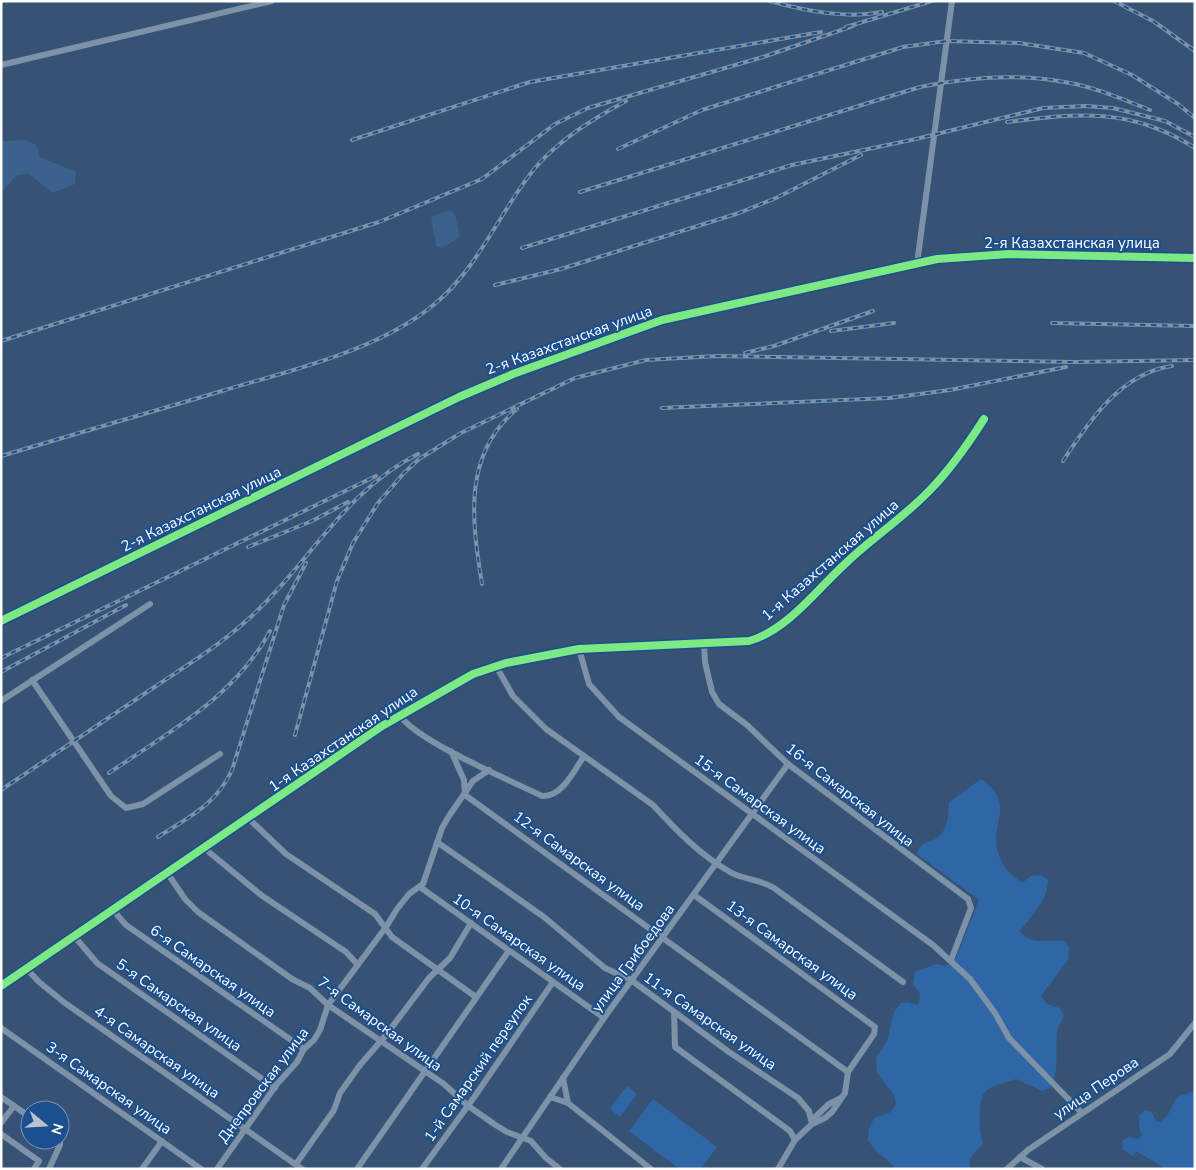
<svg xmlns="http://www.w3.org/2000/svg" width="1196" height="1170" viewBox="0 0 1196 1170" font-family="'Nunito Sans',sans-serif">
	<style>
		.green { fill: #2f66a5 }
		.water { fill: #3b618d }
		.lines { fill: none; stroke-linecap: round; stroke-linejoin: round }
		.minor { stroke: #7d92a8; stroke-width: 6 }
		.rail-casing { stroke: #7e92a7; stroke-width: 4 }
		.rail { stroke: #1b4f8f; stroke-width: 2; stroke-dasharray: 5.5; stroke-linecap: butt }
		.cycleway-casing { stroke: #1b4f8f; stroke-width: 11 }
		.cycleway { stroke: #7ce984; stroke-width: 8 }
		.labels { text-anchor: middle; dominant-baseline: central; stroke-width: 4; stroke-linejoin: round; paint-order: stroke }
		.street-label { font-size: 15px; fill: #fff; stroke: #1b4f8f }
	</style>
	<rect width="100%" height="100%" fill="#365274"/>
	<g class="green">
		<path d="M981,779C1022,808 981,826 1003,864C1007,871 1016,878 1022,883L1031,876L1042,875L1048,880C1048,900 1031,916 1020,931C1029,945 1047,940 1063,941L1069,946L1068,960L1041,996L1047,1004L1060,1008L1064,1015C1062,1021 1057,1028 1057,1034C1055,1054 1060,1069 1050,1088L1042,1091L1016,1079C1007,1083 994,1084 986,1091C977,1099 979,1133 983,1144L970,1158V1169H897L877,1152L868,1141L869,1129L874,1118L891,1112L896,1104L894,1095L877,1073L876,1058L887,1041L894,1012L901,1003L908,1002L916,1005L919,1003L920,993L913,985L915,972L936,964L946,966L956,958L979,900L917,854C920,840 929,844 938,837C948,830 948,813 949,802Z"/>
		<path d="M627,1086L637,1094L620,1117L610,1109Z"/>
		<path d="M1195,1091V1169H1166L1136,1151L1133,1156L1122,1149L1123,1140L1129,1137L1138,1139L1142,1135L1139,1128V1116L1145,1110L1151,1111L1156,1121L1160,1122L1167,1116L1177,1097Z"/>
		<path d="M653,1099L717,1147L701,1169H679L629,1131Z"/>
	</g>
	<g class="water">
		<path d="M25,140L37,145L40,157L76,172L75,184L53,193L29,174L17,175L1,193V141Z"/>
		<path d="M450,210L455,214L460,237L442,248L436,246L431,217Z"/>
	</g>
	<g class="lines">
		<g class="minor">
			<path d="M1,65L272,1"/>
			<path d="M917,264L952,1"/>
			<path d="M1,621L459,397L513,374L662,320L937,259L1009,254L1195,258"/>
			<path d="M704,645L705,662L712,692L719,704L747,725L788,764L968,899L971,908L951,960"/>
			<path d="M579,649L589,684L619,717L933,945L970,979L995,1013L1009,1038L1082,1113"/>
			<path d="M496,666L513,696L546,729L653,805C676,830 700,855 730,872C744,880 760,879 774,888L903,982"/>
			<path d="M32,680L111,796L126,808L143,804L220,754"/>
			<path d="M1,701L150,604"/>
			<path d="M400,715C414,740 512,781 542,796C562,797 574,771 584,756"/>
			<path d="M451,751L464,780L465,795L848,1072"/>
			<path d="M249,819L286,854L375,914L392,937L476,997"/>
			<path d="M437,842L544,917L605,968L631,980L729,1052L798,1098L809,1111L812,1124"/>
			<path d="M204,848L261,895L346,952L358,965"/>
			<path d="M168,874L185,899L198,912L292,979L310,988L328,1005L444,1084L467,1105L494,1124L507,1132L531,1141L546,1158L560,1169"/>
			<path d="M420,887L604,1018"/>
			<path d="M694,895L875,1027L874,1034L848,1072L845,1093L832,1112L825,1118L812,1124L795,1140L778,1169"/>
			<path d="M113,910L126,925L304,1049"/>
			<path d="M74,936L97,963L275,1088"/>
			<path d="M26,968L39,982L65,1003L302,1169"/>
			<path d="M1,986L382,726L473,674L506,663L579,649L749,641C788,630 817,589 846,563C872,538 903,518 929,491C950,470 968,444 984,419"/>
			<path d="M674,1012L675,1047L790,1131L795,1140"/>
			<path d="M1,1028L201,1169"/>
			<path d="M563,1078L568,1103"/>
			<path d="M1,1097L30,1117"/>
			<path d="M550,1097L568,1103L651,1169"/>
			<path d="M812,1120L829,1104L841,1098"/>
			<path d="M1,1123L14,1106"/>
			<path d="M1,1134L39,1161L34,1169"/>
			<path d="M1020,1157L1042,1169"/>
			<path d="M296,1164L334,1110L340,1093L360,1065L386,1035L429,978L450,958L471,923"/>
			<path d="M49,1169L60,1145V1139"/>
			<path d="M142,1169L162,1141"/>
			<path d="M217,1169L277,1084L297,1062L304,1049L314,1040L320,1030L328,1005L386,927L397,909L409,894L423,884L442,828L449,816L473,781L489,770"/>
			<path d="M357,1169L508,952"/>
			<path d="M422,1169L475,1096L553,982"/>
			<path d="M501,1169L604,1018L788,764"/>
			<path d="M1007,1169L1028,1150L1170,1054L1195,1023"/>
		</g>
		<g class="rail-casing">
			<g id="rail">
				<path d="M770,1C806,11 846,19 882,12"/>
				<path d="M1114,1L1153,21L1195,51"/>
				<path d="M846,27L932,1"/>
				<path d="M1007,122C1078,113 1131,107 1195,148"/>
				<path d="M352,140L530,82L821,32"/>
				<path d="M618,149L702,110L903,47L947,41L1019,43L1084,53L1132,75L1178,104L1195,118"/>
				<path d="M580,192L920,87C969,77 1021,73 1070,83C1097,88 1124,100 1150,110"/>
				<path d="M522,248L792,165L916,139L1043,108L1086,106L1113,108L1165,121L1195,137"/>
				<path d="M495,285L561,269L739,213L776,198L861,155"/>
				<path d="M1052,323L1195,326"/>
				<path d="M831,331L894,323"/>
				<path d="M1,341L379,222L482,179L555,124L588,108L763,57L853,26"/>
				<path d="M745,353L774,346L873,311"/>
				<path d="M662,408L889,398L950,390L1066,367"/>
				<path d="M1,456C75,434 149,412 222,391C291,370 382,350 437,302C480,265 500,211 535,168C560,139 593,119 626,101"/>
				<path d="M1063,461C1089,421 1121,373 1172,366"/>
				<path d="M248,547L312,521L348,502"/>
				<path d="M482,584C472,522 462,454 517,409"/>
				<path d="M1,658L376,476"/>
				<path d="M1,672L126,605"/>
				<path d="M295,735L337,581L353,543L378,503L404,473L419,459L461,433L575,378L646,360L717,356L1074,362L1195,360"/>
				<path d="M109,773C169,732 235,697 270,631"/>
				<path d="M1,790C52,756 102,722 153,688C184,667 217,647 245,622C307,568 342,492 418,454"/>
				<path d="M158,837C189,817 216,805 232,770L284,605L306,563"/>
			</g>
		</g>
		<use href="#rail" class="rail"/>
		<g class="cycleway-casing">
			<g id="cycleway">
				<path d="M1,621L459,397L513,374L662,320L937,259L1009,254L1195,258"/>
				<path d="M1,986L382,726L473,674L506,663L579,649L749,641C788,630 817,589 846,563C872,538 903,518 929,491C950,470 968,444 984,419"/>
			</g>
		</g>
		<use href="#cycleway" class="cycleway"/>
	</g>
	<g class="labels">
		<g class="street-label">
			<text x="1072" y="243">2-я Казахстанская улица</text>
			<text transform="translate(569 340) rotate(-20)">2-я Казахстанская улица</text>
			<text transform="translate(201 509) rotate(-26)">2-я Казахстанская улица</text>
			<text transform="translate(830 560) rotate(-41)">1-я Казахстанская улица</text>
			<text transform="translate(343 739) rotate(-34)">1-я Казахстанская улица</text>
			<text transform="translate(850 795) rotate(38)">16-я Самарская улица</text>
			<text transform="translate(760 804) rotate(36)">15-я Самарская улица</text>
			<text transform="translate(579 861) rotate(36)">12-я Самарская улица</text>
			<text transform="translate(519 942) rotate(35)">10-я Самарская улица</text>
			<text transform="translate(792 950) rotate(36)">13-я Самарская улица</text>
			<text transform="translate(633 958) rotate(-54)">улица Грибоедова</text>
			<text transform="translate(213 971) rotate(35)">6-я Самарская улица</text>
			<text transform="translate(179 1005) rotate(35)">5-я Самарская улица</text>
			<text transform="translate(710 1021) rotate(35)">11-я Самарская улица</text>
			<text transform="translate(380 1024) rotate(36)">7-я Самарская улица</text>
			<text transform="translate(157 1052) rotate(35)">4-я Самарская улица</text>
			<text transform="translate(478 1068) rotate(-55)">1-й Самарский переулок</text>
			<text transform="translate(263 1085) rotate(-53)">Днепровская улица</text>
			<text transform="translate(109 1088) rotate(35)">3-я Самарская улица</text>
			<text transform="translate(1096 1088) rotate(-34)">улица Перова</text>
		</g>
	</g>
	<rect width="1196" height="1170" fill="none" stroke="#ffffff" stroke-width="5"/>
	<g transform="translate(45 1125) rotate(108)"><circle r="24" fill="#1b4f8f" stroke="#7695bc"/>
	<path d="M0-4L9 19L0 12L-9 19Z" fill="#b9c2ce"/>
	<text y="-8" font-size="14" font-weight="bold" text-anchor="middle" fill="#ffffff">N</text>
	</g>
</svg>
